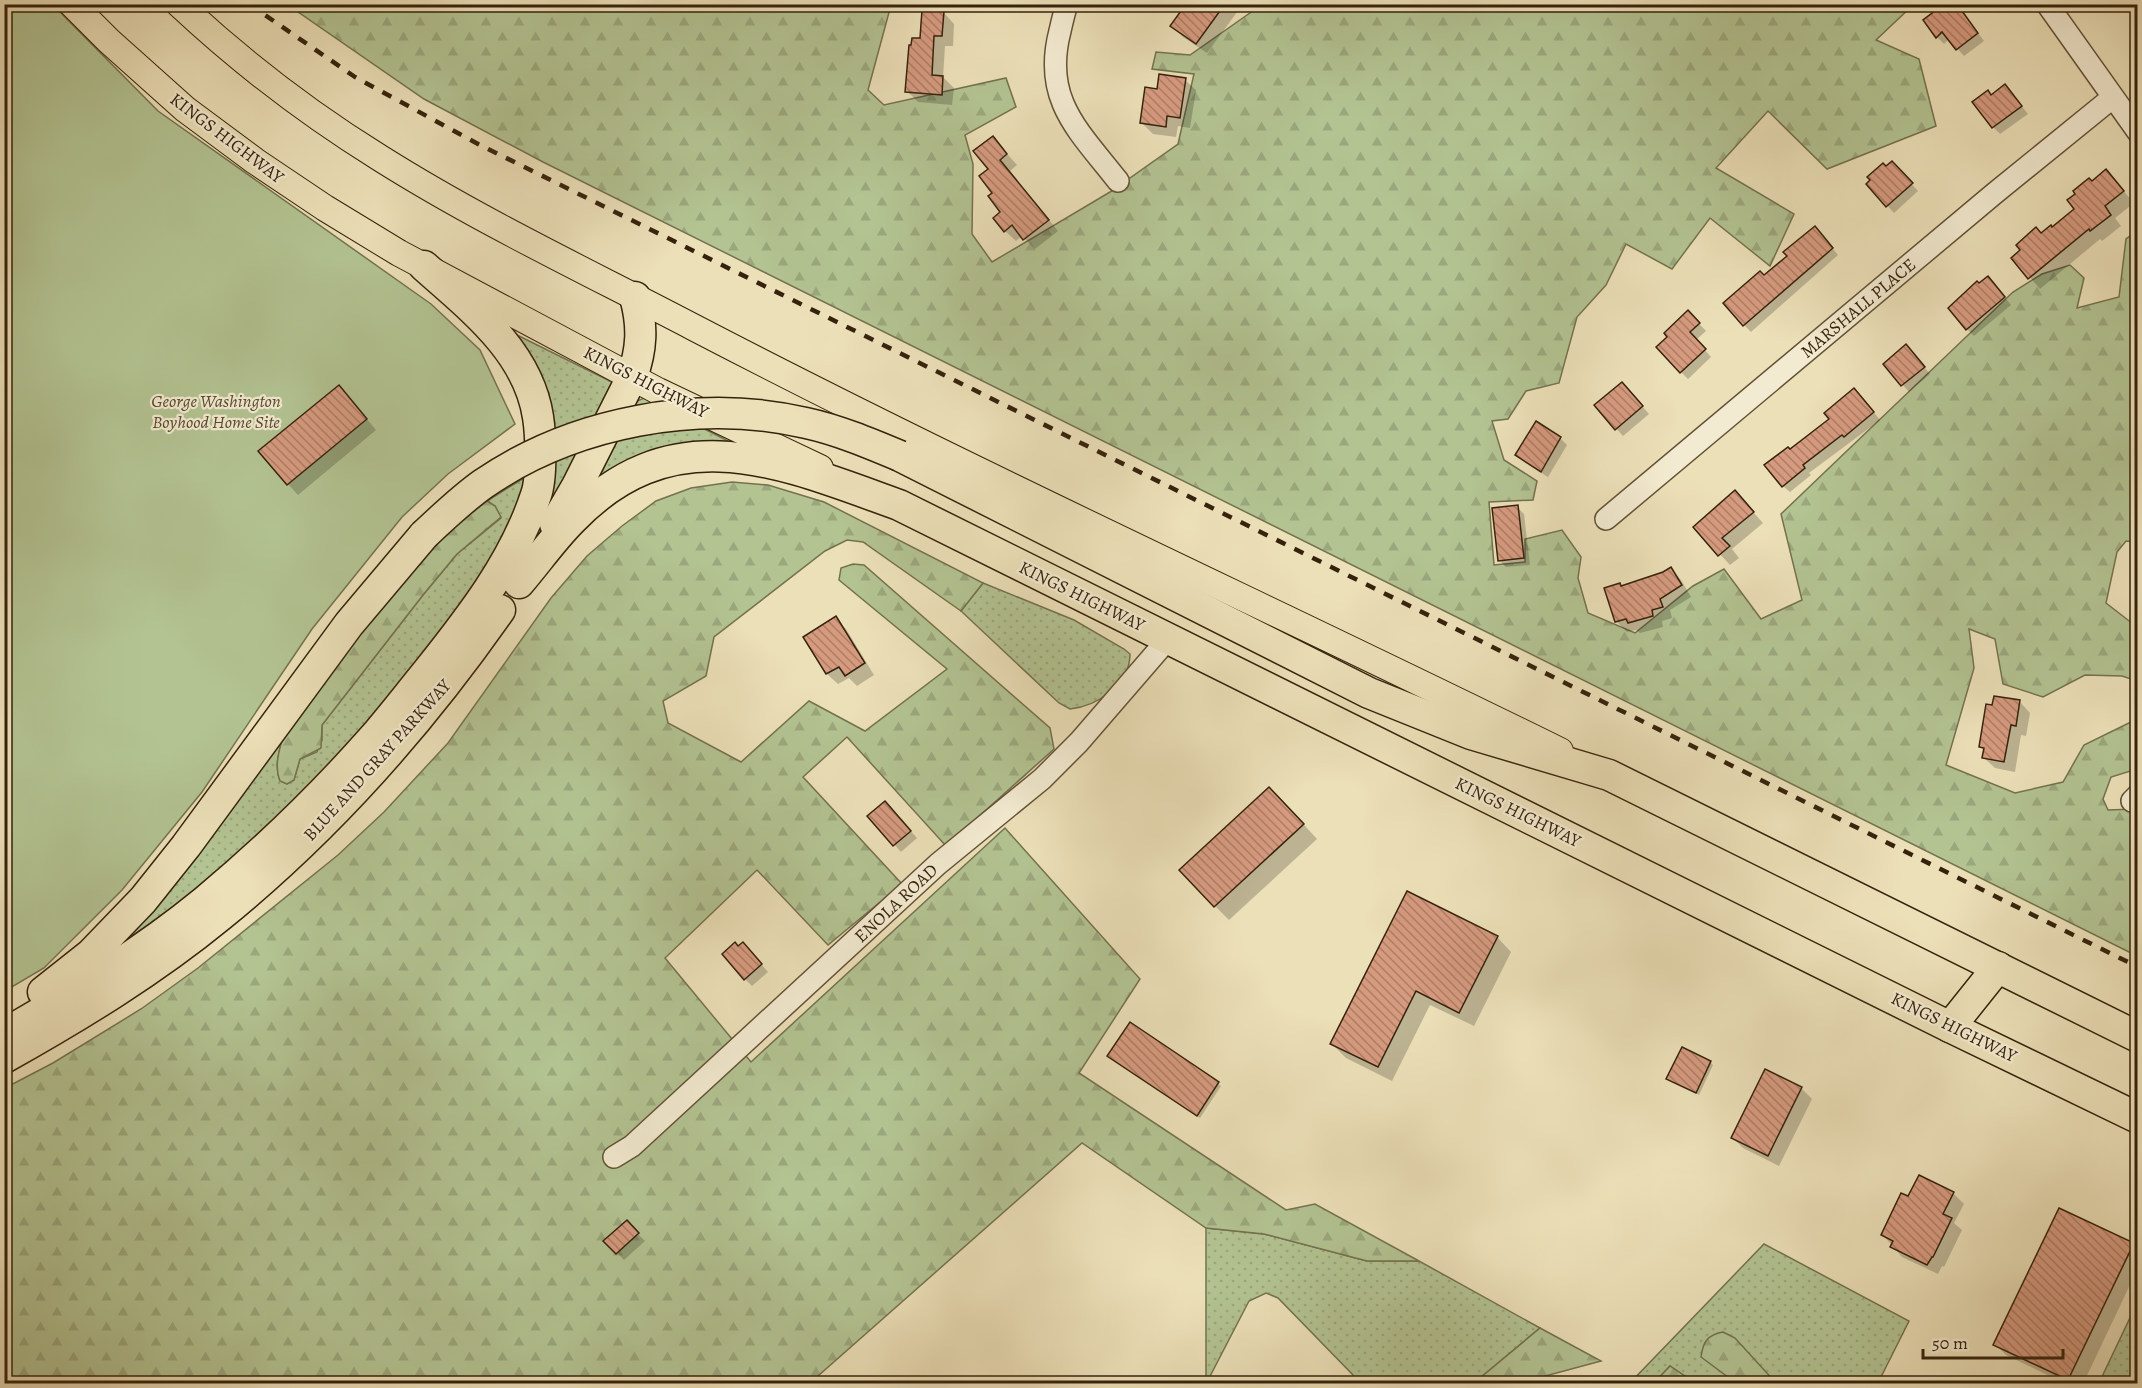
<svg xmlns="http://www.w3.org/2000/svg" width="2142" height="1388" viewBox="0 0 2142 1388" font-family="Alegreya,serif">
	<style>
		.grass { fill: url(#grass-dots); stroke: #74724f; stroke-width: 1.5 }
		.forest { fill: url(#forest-firs); stroke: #74724f; stroke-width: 1.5 }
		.park { fill: #b3c392; stroke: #74724f; stroke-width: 1.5 }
		.shadow { fill: #0003 }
		.building { fill: url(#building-back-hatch); stroke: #36220c; stroke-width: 1.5 }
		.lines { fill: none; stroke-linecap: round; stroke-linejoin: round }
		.minor-casing { stroke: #645237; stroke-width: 24 }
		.major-casing { stroke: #36220c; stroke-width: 28 }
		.highway-casing { stroke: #36220c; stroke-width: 33 }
		.minor { stroke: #f3ebd1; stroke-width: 21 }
		.major { stroke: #ece0b8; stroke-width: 26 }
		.highway { stroke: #ece0b8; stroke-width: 30 }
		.rail { stroke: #36220c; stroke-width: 4.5; stroke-dasharray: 10 10; stroke-linecap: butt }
		.highway-bridge-casing { stroke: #36220c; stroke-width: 33; stroke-linecap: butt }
		.highway-bridge { stroke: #ece0b8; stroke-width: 30 }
		.labels { text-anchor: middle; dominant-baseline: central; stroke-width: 4.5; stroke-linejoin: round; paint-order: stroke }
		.street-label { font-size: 18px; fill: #36220c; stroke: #f3ebd1 }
		.park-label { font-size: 18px; font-style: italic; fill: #554a2e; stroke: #f3ebd1 }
	</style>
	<defs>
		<pattern id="grass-dots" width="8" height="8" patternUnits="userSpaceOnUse" patternTransform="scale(1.5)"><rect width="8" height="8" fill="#b3c392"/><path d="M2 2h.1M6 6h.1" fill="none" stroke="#9ba77d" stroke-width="1.8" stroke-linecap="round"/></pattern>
		<pattern id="forest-firs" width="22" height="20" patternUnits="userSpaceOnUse" patternTransform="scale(1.5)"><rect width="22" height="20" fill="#b3c392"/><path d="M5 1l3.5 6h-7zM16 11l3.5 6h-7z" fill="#9ba77d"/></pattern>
		<pattern id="building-back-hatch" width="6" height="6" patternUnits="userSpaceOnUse" patternTransform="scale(1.5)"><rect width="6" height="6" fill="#d69a7f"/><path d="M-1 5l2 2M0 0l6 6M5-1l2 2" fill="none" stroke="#ae7d66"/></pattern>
	</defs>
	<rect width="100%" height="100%" fill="#ece0b8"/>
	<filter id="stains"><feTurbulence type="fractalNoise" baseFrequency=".00333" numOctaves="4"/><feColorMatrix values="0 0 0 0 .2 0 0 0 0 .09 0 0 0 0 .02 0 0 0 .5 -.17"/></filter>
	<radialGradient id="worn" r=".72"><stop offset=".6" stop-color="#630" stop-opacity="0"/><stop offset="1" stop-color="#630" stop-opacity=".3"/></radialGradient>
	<g class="grass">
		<path d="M515,334L616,384L569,474L542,518L514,336Z"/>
		<path d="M644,398L730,442L592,486L635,402Z"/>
		<path d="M524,478C523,487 522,496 519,505C504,551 466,596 437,635C371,722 298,803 215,875C186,899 154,921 123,942L121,937L285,729C281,746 273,764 280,781L287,784L294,780L300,759L317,752L322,740V725L423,595L457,554L501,518L495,506L487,501Z"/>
		<path d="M983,583L1074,620L1124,649L1130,654C1130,685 1097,706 1070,709L1059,703L961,611Z"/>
		<path d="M1206,1228L1264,1234L1367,1261H1419L1540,1328L1474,1383H1357L1353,1375L1278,1298L1266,1293L1249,1301L1206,1384Z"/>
		<path d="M1764,1244L1909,1321L1878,1383H1695L1670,1366L1654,1383L1629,1384Z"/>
		<path d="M2137,1303V1383H2099Z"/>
	</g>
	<g class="forest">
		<path d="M288,5H891L868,90L884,105L1006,78L1016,107L965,135L973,164L972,234L992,262L1110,192L1178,144L1194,74L1152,69L1156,52L1190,55L1257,8L1254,5H1913L1876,40L1919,59L1936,126L1827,169L1768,111L1716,168L1794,214L1770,266L1710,218L1672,269L1626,244L1606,285L1577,317L1559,383L1526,391L1508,419L1492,421L1504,460L1537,481L1533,500L1489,502L1494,565L1525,562V539L1562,530L1581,557L1578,578L1588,613L1635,633L1693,586L1724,569L1761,619L1802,600L1781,514L2013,292L2042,274L2070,265L2084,278L2077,308L2119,297L2126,239L2137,231V542L2126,541L2117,552L2106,603L2137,627V681L2122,676L2085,675L2043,697L2003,684L1995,639L1969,629L1974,668L1946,765L2015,793L2063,782L2084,745L2137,719V769L2111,777L2103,799L2108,810L2135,809L2137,807V956L543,162L424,99Z"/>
		<path d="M732,482L768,485L824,502L983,583L961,611L863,542L847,540L825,551L714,637L706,676L663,701L668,723L741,762L809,701L865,731L947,669L839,580L841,568L853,564L864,565L1050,728L1054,749L946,846L847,737L803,777L902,884L828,945L757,870L665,958L751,1062L1005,828L1140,979L1079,1073L1286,1210L1315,1204L1419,1261H1367L1264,1234L1206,1228L1082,1143L810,1383L5,1384V1088L53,1063L141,1009L198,968L338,855L384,812L448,743L551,598L587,556L622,526L656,501L691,488Z"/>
		<path d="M487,501L495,506L501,517L457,554L423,595L322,725L321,748L300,759L294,780L287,784L280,781C273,764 281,746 285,729L433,543Z"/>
		<path d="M1540,1328L1601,1361L1519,1383H1474Z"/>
		<path d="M1723,1332L1735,1338L1776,1383H1736L1701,1357C1703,1342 1707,1335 1723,1332Z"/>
		<path d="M1670,1366L1695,1383H1654Z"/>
	</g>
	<path class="park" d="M4,5H53L158,111L431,304L480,350L515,424L448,474L402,517L312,629L202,792L122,890L44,968L5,991Z"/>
	<g class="shadow">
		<path d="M1188,4H1243L1207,53L1183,37L1172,26Z"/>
		<path d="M2126,4H2138V19Z"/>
		<path d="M1959,7L1984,41L1964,56L1949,39L1944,44L1937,37Z"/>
		<path d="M944,13L954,24L953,46H945L943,77L954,88L952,105L918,102L907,91L912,47L921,40Z"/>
		<path d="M1185,80L1196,90L1190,128L1178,126L1176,137L1153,134L1142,123L1158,91Z"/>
		<path d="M2005,86L2028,114L2000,134L1993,127L1992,96Z"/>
		<path d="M993,138L1017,165L1010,171L1058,231L1035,249L1022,236L1016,241L1005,231L1002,212L994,193L990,170Z"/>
		<path d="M1886,168L1899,170L1918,191L1894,213L1868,184Z"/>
		<path d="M2106,171L2134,203L2115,218L2121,226L2102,241L2100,239L2040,289L2013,258L2076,209L2092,182Z"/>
		<path d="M1821,235L1838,255L1751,332L1744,325L1764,277Z"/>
		<path d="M1995,285L2011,305L1974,336L1967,329Z"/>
		<path d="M1688,312L1706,331L1696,340L1711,357L1688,379L1681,372Z"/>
		<path d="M1913,353L1930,374L1909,392L1885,364Z"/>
		<path d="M1629,391L1649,414L1623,436L1596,405Z"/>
		<path d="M1861,396L1880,420L1809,473L1811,475L1790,492L1783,486L1790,451Z"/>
		<path d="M349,398L376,430L298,495L288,484Z"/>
		<path d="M1560,438L1567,445L1548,477L1524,462L1517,455Z"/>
		<path d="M1735,492L1763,523L1732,549L1739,558L1730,565L1695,527Z"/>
		<path d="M1517,507L1524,514L1530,565L1506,567L1499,560Z"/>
		<path d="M1671,569L1681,580L1691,597L1670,610L1672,618L1662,621L1663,627L1640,633L1636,630L1627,632L1617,622L1606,589L1620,585L1622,587L1664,573Z"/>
		<path d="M835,618L846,629L874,675L857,686L849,678L838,684L827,674L805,637Z"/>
		<path d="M2020,702L2030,713L2026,736L2021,735L2015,772L1995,768L1984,758L1985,751L1980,747Z"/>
		<path d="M1284,803L1317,839L1229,920L1215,906Z"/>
		<path d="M891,809L917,838L901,852L869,816Z"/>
		<path d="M1497,937L1511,952L1474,1026L1430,1005L1392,1081L1346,1058L1332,1044Z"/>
		<path d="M738,948L750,951L768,972L752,986L745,979Z"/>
		<path d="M1131,1024L1221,1086L1200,1118L1112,1058Z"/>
		<path d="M1710,1062L1713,1065L1699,1095L1668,1079Z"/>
		<path d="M1765,1071L1801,1088L1812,1099L1779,1166L1743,1148L1732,1137Z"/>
		<path d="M1919,1177L1953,1193L1964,1204L1954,1223L1962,1230L1944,1267L1942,1266L1938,1274L1902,1257L1883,1235L1909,1198Z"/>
		<path d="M626,1222L645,1241L624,1260L606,1241Z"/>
		<path d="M2133,1245L2138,1249V1268L2083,1384H2066L2006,1355L1995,1344Z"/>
	</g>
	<g class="building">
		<path d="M1186,4H1225L1196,44L1170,26Z"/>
		<path d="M1944,4H1957L1978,33L1956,50L1942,32L1936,38L1923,20Z"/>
		<path d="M922,10L944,11L942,36H934L932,75L943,76L942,95L905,92L909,45H911L912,38H920Z"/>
		<path d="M1159,74L1186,78L1180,118L1167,116L1166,127L1140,123L1145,87L1157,89Z"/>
		<path d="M2005,84L2022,106L1992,128L1972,102L1988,90L1991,95Z"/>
		<path d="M993,136L1007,154L1000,160L1049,220L1023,240L1012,225L1004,232L993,218L1000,212L988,196L992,193L979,176L988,169L973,151Z"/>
		<path d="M1892,161L1913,183L1886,207L1866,184L1870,180L1867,177L1883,163L1886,166Z"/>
		<path d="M2106,169L2124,191L2105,206L2111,215L2090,231L2089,229L2028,279L2011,258L2020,250L2016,245L2036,227L2041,233L2051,225L2052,227L2074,209L2067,200L2075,194L2073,191L2089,178L2092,181Z"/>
		<path d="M1815,226L1833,248L1743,326L1723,303L1760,271L1764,275L1787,256L1783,252Z"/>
		<path d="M1988,276L2005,297L1966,330L1948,308L1977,281L1979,283Z"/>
		<path d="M1688,310L1700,323L1690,332L1706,349L1680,373L1656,347L1667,337L1664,333Z"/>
		<path d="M1906,344L1925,367L1901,386L1883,364Z"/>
		<path d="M1622,382L1643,406L1615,430L1594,405Z"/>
		<path d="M339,385L367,419L287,485L258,451Z"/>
		<path d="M1854,388L1874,412L1844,437L1842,435L1803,465L1805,468L1782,487L1764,465L1788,447L1790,449L1829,419L1824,413Z"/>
		<path d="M1536,421L1561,437L1541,472L1515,455Z"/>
		<path d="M1735,490L1754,512L1722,538L1730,546L1718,556L1693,527Z"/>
		<path d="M1518,505L1524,558L1498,561L1492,508Z"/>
		<path d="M1671,567L1682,585L1660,599L1663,607L1652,610L1653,616L1628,623L1626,619L1615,622L1604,588L1620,583L1621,586L1663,572Z"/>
		<path d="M836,616L865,663L845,676L839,667L826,674L803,637Z"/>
		<path d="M1994,696L2020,700L2016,726L2011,725L2004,762L1982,758L1984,748L1979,747L1986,704L1992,705Z"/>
		<path d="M1269,787L1304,824L1214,907L1179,870Z"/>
		<path d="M885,801L911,831L893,846L867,816Z"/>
		<path d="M1407,891L1498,936L1459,1013L1416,991L1378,1067L1330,1044Z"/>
		<path d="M735,942L738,946L743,942L762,964L744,980L722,954Z"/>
		<path d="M1130,1022L1219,1082L1197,1116L1107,1056Z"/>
		<path d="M1682,1047L1711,1061L1696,1093L1666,1079Z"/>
		<path d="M1765,1069L1802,1087L1768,1156L1731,1138Z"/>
		<path d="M1919,1175L1954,1192L1943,1214L1952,1218L1933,1257H1932L1927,1265L1890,1247L1893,1241L1881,1235L1901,1193L1908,1196Z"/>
		<path d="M2059,1208L2134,1243L2068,1380L1993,1345Z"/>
		<path d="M627,1220L639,1233L616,1254L603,1241Z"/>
	</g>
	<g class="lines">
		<g class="minor-casing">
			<g id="minor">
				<path d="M1067,4C1064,13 1062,22 1060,31C1042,100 1079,131 1118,181"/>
				<path d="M2047,4L2138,132"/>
				<path d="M1606,519L1995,193L2112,98"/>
				<path d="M2132,801L2138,795"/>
				<path d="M614,1157L632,1146L938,864L1042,779L1079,742L1168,639"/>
			</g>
		</g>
		<g class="major-casing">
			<g id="major">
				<path d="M72,4L109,41L185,109L255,161L325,208L399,253L658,391L820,468"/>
				<path d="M179,4C240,61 309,114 380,158C480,221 588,272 693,327C979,476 1272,609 1560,751"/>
			</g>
		</g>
		<g class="highway-casing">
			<g id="highway">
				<path d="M900,456L1369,693L1471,734L1609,775L2138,1037"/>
				<path d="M555,524L577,486L632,377C642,349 643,326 635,297"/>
				<path d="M519,583C537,562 553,539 572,520C674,414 782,463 899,505L1950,1027L2138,1118"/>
				<path d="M43,992L91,954L143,900L186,846L349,624L424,535"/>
				<path d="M1950,1027L1998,967"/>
				<path d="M4,1034C74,994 143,952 205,901C265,851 322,796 374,737C392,716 409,694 427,672C470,618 514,562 536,495C542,478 541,436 538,417C528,351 471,308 424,266"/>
				<path d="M4,1058C79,1016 153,971 220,916C327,829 421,723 500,610"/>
			</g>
		</g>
		<use href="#minor" class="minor"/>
		<use href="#major" class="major"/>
		<use href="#highway" class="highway"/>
		<path class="rail" d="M249,4L355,77L478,144L2138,967"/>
		<g class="highway-bridge-casing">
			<path id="highway-bridge" d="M424,535C443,517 462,499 483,484C573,422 698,398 806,423C838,430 869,443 900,456"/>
		</g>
		<use href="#highway-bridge" class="highway-bridge"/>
	</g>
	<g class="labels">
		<g class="street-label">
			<text transform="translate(227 138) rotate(37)">KINGS HIGHWAY</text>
			<text transform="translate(1858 308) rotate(-40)">MARSHALL PLACE</text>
			<text transform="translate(646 382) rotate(27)">KINGS HIGHWAY</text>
			<text transform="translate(1082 596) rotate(26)">KINGS HIGHWAY</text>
			<text transform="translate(377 760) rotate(-48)">BLUE AND GRAY PARKWAY</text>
			<text transform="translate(1518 812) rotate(26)">KINGS HIGHWAY</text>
			<text transform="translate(896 903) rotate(-43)">ENOLA ROAD</text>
			<text transform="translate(1954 1027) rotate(26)">KINGS HIGHWAY</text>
		</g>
		<g class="park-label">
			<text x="216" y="401">George Washington<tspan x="216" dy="21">Boyhood Home Site</tspan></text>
		</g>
	</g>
	<rect width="2142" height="1388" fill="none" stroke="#ece0b8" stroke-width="24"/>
	<rect x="6" y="6" width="2130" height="1376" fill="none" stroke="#36220c" stroke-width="3"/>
	<rect x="12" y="12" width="2118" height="1364" fill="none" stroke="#36220c" stroke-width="1.5"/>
	<path d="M1923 1349v9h140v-9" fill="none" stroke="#36220c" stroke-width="3"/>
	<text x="1932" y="1349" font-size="18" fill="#36220c" stroke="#f3ebd1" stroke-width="4.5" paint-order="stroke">50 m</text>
	<rect width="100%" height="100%" filter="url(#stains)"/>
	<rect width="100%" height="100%" fill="url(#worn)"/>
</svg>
